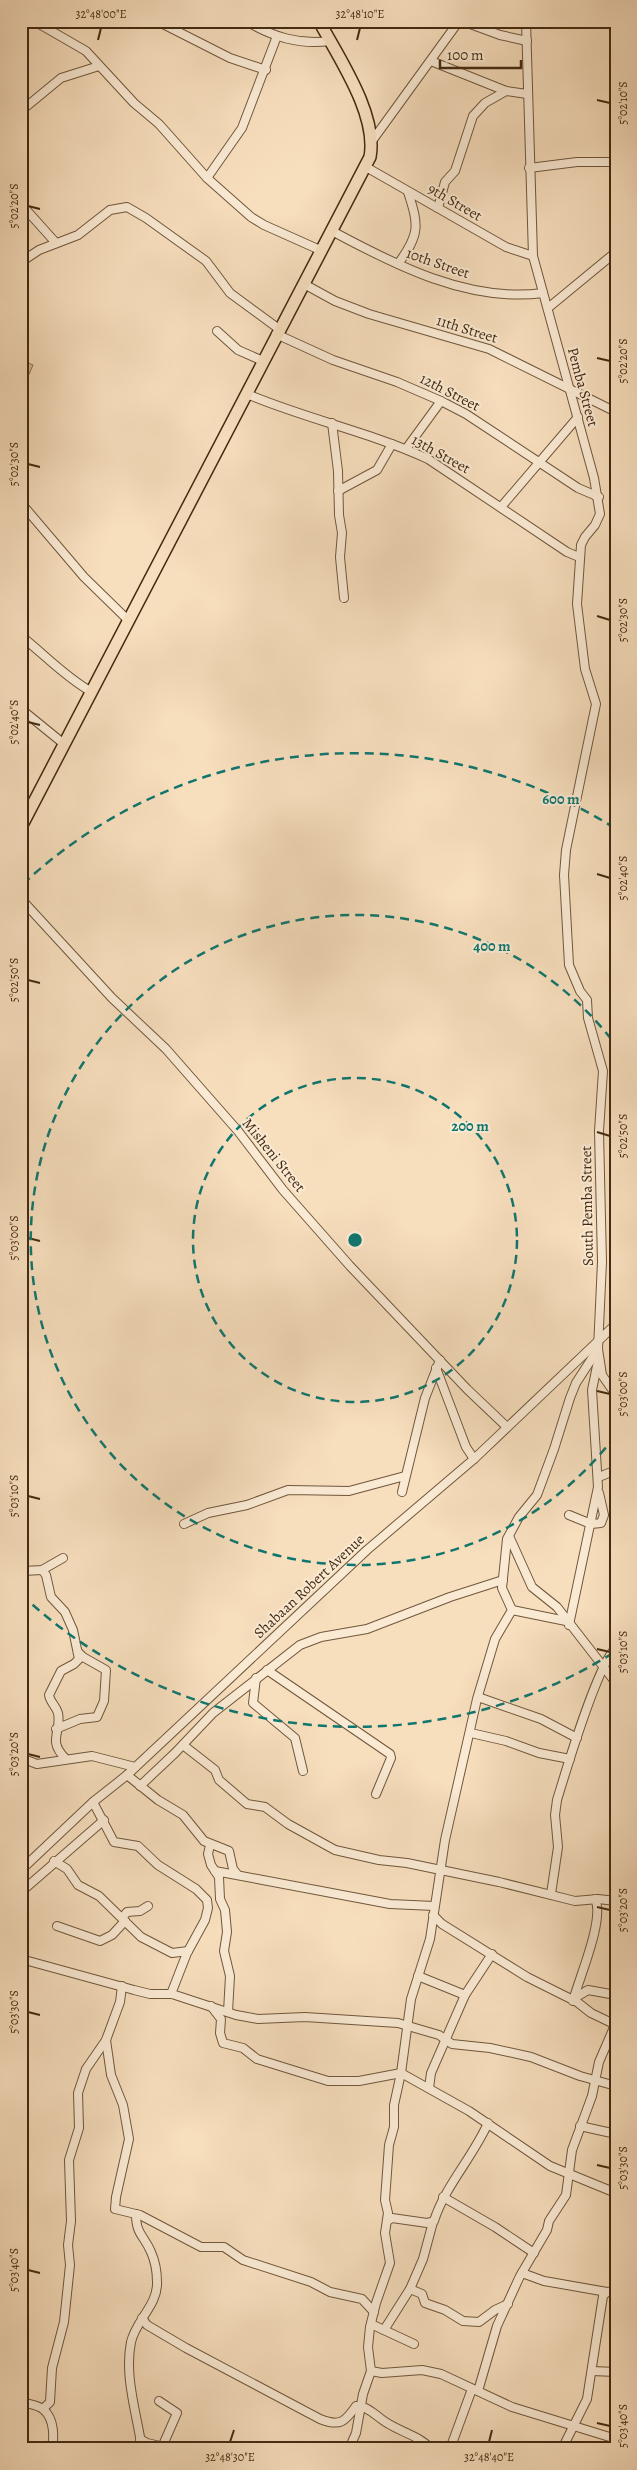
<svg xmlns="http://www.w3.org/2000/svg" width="637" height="2470" viewBox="0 0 637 2470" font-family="Alegreya,serif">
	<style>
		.green { fill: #d8bfa0; stroke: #8e7458 }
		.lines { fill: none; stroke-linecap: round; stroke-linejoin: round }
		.minor-casing { stroke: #70573b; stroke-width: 10 }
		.highway-casing { stroke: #432a10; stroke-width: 14 }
		.minor { stroke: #faead4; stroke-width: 8 }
		.highway { stroke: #f7debd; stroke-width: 11 }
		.ticks { fill: none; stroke: #432a10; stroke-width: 2 }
		.ring { fill: none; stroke: #0f766e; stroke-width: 2.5; stroke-dasharray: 9 6 }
		.labels { text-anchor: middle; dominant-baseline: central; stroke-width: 4; stroke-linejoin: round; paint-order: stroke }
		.street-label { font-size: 15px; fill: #432a10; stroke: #faead4 }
		.centre { fill: #0f766e; stroke: #faead4; stroke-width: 2.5 }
		.ring-label { font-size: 15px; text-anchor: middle; font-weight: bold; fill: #0f766e; stroke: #faead4; stroke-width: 4; stroke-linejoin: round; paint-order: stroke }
		.neatline { fill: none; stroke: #432a10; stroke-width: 2 }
		.ticks-label { font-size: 12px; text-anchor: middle; fill: #432a10 }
	</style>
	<rect width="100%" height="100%" fill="#f7debd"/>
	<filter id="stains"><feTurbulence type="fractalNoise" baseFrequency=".004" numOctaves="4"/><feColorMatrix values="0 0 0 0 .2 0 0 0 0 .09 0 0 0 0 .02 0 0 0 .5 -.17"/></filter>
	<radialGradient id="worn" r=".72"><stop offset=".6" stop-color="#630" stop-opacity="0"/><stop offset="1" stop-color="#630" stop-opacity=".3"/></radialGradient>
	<path class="green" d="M21,360L33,365L21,393Z"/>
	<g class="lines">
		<g class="minor-casing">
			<g id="minor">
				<path d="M34,21L86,51L134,103L159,124L207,178L251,217L264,225L320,250"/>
				<path d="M157,21L230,58L266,70"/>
				<path d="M246,21C273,37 299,45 330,41"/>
				<path d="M462,21L500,35L527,41"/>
				<path d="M526,21L533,256L594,478L600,514L595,525L585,537L581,545L577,604L585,669L596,704L566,850L564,875L569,965L580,991L587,1000L588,1018L603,1071L599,1131L602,1262L598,1349L602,1375L616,1395"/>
				<path d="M431,61L506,91L527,94"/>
				<path d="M21,111L61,78L99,66"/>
				<path d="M372,141L459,21"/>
				<path d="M366,167L506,247L533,256"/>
				<path d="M529,168L577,162H616"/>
				<path d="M207,178L242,128L277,36"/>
				<path d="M21,204L56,243"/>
				<path d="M438,208L445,182L455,171L473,116L485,103L506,91"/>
				<path d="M332,231C395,265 469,303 543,293"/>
				<path d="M21,262L39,250L78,235L110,210L127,207L146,218L206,261L230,293L279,329"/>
				<path d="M398,264C420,234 419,226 408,192"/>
				<path d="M304,284L335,301L369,314L489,349L616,412"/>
				<path d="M548,308L616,252"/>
				<path d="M217,331L238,350L263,361"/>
				<path d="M276,334L333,360L397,382L441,401L466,414L578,488L599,497"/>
				<path d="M247,394C306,419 370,432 428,459L567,552L579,557"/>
				<path d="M332,423L338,471L339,515L342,533L340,557L344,598"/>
				<path d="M406,449L441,401"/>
				<path d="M338,491L377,470L392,444"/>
				<path d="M21,503L84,577L128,620"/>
				<path d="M501,507L578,417"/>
				<path d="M21,636C45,655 64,676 90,691"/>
				<path d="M21,709L64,744"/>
				<path d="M21,899L112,998L166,1049L238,1131L283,1190L350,1266L467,1389L507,1427"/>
				<path d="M436,1368L466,1447L474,1459"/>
				<path d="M599,1477L616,1470"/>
				<path d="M402,1492L425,1398L440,1360"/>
				<path d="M569,1515L591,1524L601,1523L604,1515L599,1493"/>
				<path d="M184,1524L208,1513L247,1505L288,1490L349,1491L405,1476"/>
				<path d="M509,1536L532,1587L557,1607L616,1683"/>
				<path d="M42,1570L46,1575L51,1597L65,1612L73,1630L79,1659L74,1664L61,1671L49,1695C50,1702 56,1706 58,1713C62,1732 47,1740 65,1758"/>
				<path d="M23,1571L42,1570L63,1558"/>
				<path d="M512,1610L566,1621"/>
				<path d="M569,1625L598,1487L592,1390L598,1361"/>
				<path d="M267,1670L390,1754L391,1758L376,1794"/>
				<path d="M256,1678L253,1703L295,1738L303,1771"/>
				<path d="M478,1697L541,1719L577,1738"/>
				<path d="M56,1729L80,1719L97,1717L104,1701L106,1670L83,1657L78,1652"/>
				<path d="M471,1733L506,1741L539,1753L570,1759"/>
				<path d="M183,1745L215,1770L219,1780L247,1804L265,1807L288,1824L335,1850L379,1860L407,1863L499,1882L575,1901L598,1899L616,1901"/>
				<path d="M21,1758L37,1764L92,1756L135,1767"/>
				<path d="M127,1775L158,1800L183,1815L204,1841L229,1851L233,1869L237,1874"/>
				<path d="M140,1786L175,1753L213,1713L300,1645L321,1637L367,1629L450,1597L503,1580"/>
				<path d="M93,1802L114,1842L138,1846L158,1865L196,1889L207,1900L208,1908L205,1920L187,1953L171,1994"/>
				<path d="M210,1845L208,1854L211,1865L219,1877L220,1899L225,1910L227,1932L224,1951L230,1976L228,2012"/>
				<path d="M54,1861L67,1869L78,1885L99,1896L141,1937L172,1953L188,1951"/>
				<path d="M21,1870L93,1802L127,1775L367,1550L474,1459L616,1324"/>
				<path d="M215,1871L390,1904L434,1906"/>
				<path d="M21,1892L104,1820"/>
				<path d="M551,1894L558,1847L555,1815L557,1800C565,1774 598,1662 616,1648"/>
				<path d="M433,1915L442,1924L527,1977L577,2002L591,2013L616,2025"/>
				<path d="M122,1918L127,1912L140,1911L148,1906"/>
				<path d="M57,1926L100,1941L112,1935L125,1921"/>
				<path d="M21,1959L134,1990L150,1994H172L236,2015L258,2019L305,2017L398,2023L439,2035L452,2044L490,2048L531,2057L580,2076L616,2086"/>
				<path d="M418,1976L465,1995"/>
				<path d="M573,1999L588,1990L616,1995"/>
				<path d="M573,2001C579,1978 605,1919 595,1899"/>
				<path d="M211,2006L221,2019L220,2033L223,2043L243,2048L257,2059L328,2081H359L401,2073L469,2111L550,2166L616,2193"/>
				<path d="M106,2040L111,2075L123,2105L129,2139L116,2197L115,2209L140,2215L201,2247H224L243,2260L311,2282L330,2292L362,2299L374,2312"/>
				<path d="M429,2088L431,2073L465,1995L492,1954"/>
				<path d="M580,2126L616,2134"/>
				<path d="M443,2197L495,2227L534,2253"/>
				<path d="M136,2214C136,2235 144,2235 151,2252C155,2261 157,2272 157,2282C158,2305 136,2320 131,2342C124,2377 137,2414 142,2449"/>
				<path d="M387,2221L392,2218L427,2223L434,2221C445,2186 473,2157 488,2123"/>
				<path d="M522,2273L544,2281L607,2292"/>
				<path d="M410,2289L422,2294L425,2303L445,2310L463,2321L479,2322L495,2310L508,2304"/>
				<path d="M142,2318L147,2325L186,2348L320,2419C340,2427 345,2422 356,2406C365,2405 373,2413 380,2418C395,2431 418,2434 431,2449"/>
				<path d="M371,2324L414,2344"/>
				<path d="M384,2330L410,2289L423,2259L433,2222"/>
				<path d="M371,2371L382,2373L422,2370L441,2374L512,2407L616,2439"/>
				<path d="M592,2371L616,2372"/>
				<path d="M478,2391L497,2326L520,2276L547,2230L549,2221L566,2195L572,2150L592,2096L599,2062L615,2025"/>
				<path d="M159,2401L177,2413L163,2445"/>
				<path d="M21,2402C28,2404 39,2405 44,2410C54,2419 55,2438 51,2449"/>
				<path d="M43,2409L50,2402L52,2368L64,2322L70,2265L68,2245L71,2221L69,2160L79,2128L78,2093L86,2069L106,2040L120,2002L122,1986"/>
				<path d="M140,2439L147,2443L173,2449"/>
				<path d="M349,2449L356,2433L363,2394L371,2371L368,2347L370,2327L376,2303L390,2263L385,2233L388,2213L385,2200L389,2145L394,2127V2105L401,2073L411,1999L430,1939L445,1840L477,1699L495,1639L512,1610L502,1588L507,1539L519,1517L537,1495L554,1449L570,1398L576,1383L598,1349"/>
				<path d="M450,2449L472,2389"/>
				<path d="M562,2449L587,2399L603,2296L607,2292L616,2291"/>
				<path d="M615,2449L616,2447"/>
			</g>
		</g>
		<g class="highway-casing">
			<path id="highway" d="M21,827L370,157C378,115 339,58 319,21"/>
		</g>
		<use href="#minor" class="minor"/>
		<use href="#highway" class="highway"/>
	</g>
	<path class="ticks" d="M98,40L101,28M357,40L360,28M597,100L610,103M28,206L40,209M597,358L610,361M28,464L40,467M597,616L610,620M28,722L40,725M597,874L610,878M28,980L40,983M597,1132L610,1136M28,1238L40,1241M597,1391L610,1394M28,1496L40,1499M597,1649L610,1652M28,1754L40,1757M597,1907L610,1910M28,2012L40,2015M597,2165L610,2168M28,2270L40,2273M597,2423L610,2426M230,2442L234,2430M489,2442L492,2430"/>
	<g class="ring">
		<circle cx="355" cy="1240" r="162"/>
		<path d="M615 1436A325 325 0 1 1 615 1044"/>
		<path d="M613 1653A487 487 0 0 1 23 1596M23 884A487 487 0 0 1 613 827"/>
	</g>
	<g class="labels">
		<g class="street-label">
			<text transform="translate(455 202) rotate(30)">9th Street</text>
			<text transform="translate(438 263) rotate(19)">10th Street</text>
			<text transform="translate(467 329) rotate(17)">11th Street</text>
			<text transform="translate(583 387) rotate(75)">Pemba Street</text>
			<text transform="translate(450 392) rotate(27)">12th Street</text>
			<text transform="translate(441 454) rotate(29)">13th Street</text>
			<text transform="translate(274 1155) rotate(51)">Misheni Street</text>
			<text transform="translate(587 1206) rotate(-91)">South Pemba Street</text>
			<text transform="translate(309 1586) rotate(-43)">Shabaan Robert Avenue</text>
		</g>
	</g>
	<circle cx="355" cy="1240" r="8" class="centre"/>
	<g class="ring-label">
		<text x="561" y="804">600 m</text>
		<text x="492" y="951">400 m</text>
		<text x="470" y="1131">200 m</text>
	</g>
	<rect width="637" height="2470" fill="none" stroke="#f7debd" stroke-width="55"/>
	<path d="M440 60v8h81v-8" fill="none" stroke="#432a10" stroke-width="2.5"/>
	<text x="447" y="60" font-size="15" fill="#432a10" stroke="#faead4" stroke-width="4" paint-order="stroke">100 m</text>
	<rect x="28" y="28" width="582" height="2414" class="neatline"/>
	<g class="ticks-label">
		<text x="101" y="18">32°48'00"E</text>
		<text x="360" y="18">32°48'10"E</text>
		<text transform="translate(623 103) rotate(-90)" y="4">5°02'10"S</text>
		<text transform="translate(14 206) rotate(-90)" y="4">5°02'20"S</text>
		<text transform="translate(623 361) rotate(-90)" y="4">5°02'20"S</text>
		<text transform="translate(14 464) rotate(-90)" y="4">5°02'30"S</text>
		<text transform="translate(623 620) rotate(-90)" y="4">5°02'30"S</text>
		<text transform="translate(14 722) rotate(-90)" y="4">5°02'40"S</text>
		<text transform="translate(623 878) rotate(-90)" y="4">5°02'40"S</text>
		<text transform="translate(14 980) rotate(-90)" y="4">5°02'50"S</text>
		<text transform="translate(623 1136) rotate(-90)" y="4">5°02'50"S</text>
		<text transform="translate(14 1238) rotate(-90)" y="4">5°03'00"S</text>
		<text transform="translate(623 1394) rotate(-90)" y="4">5°03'00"S</text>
		<text transform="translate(14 1496) rotate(-90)" y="4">5°03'10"S</text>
		<text transform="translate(623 1652) rotate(-90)" y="4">5°03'10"S</text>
		<text transform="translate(14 1754) rotate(-90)" y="4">5°03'20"S</text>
		<text transform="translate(623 1910) rotate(-90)" y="4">5°03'20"S</text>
		<text transform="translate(14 2012) rotate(-90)" y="4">5°03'30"S</text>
		<text transform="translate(623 2168) rotate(-90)" y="4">5°03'30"S</text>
		<text transform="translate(14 2270) rotate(-90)" y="4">5°03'40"S</text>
		<text transform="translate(623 2426) rotate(-90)" y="4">5°03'40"S</text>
		<text x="230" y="2461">32°48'30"E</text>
		<text x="489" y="2461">32°48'40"E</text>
	</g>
	<rect width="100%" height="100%" filter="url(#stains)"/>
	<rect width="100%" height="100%" fill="url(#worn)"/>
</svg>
